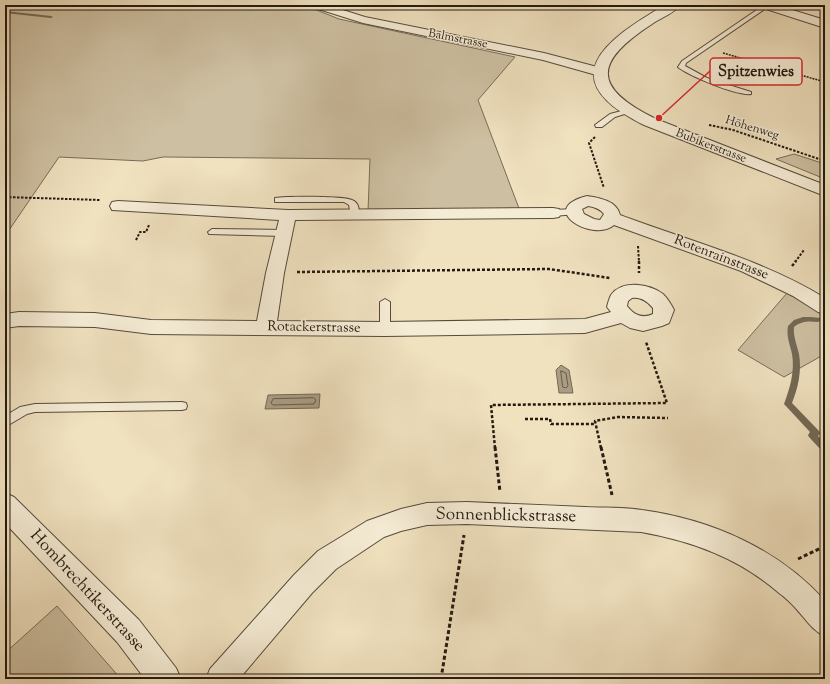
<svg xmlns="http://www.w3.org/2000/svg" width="830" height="684" viewBox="0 0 830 684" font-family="'Sorts Mill Goudy',serif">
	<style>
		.green { fill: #cdbfa1; stroke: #786c59 }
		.water { fill: #aa9d84; stroke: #746956 }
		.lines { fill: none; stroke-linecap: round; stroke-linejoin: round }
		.shore { stroke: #665c4a; stroke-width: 1 }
		.stream { fill: #746956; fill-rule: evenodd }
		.service-casing { stroke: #564c3c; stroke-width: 2 }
		.minor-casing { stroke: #564c3c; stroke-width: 2 }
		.tertiary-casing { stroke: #564c3c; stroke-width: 2 }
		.path-far3 { stroke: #231a11; stroke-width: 1.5; stroke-dasharray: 2 1; stroke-linecap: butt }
		.path-far2 { stroke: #231a11; stroke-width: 2; stroke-dasharray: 2.5 1.5; stroke-linecap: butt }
		.path-far1 { stroke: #231a11; stroke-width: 2.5; stroke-dasharray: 3 2; stroke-linecap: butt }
		.path { stroke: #231a11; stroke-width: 3; stroke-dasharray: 4 2.5; stroke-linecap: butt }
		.service { fill: #f5ecd5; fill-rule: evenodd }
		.minor { fill: #f5ecd5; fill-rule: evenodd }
		.tertiary { fill: #f5ecd5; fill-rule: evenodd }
		.labels { text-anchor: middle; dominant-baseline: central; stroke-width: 3; stroke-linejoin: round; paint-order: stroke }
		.far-street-label { font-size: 12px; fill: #231a11; stroke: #f5ecd5 }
		.street-label { font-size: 14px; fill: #231a11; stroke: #f5ecd5 }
		.near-street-label { font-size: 17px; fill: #231a11; stroke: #f5ecd5 }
		.leader { fill: none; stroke: #d62828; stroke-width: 1.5 }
		.callout-dot { fill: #d62828; stroke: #f5ecd5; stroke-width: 1.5 }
		.callout { fill: #f5ecd5; stroke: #d62828; stroke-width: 1.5 }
		.callout-label { font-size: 15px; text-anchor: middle; font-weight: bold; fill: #231a11 }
	</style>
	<rect width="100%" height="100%" fill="#f0e1bf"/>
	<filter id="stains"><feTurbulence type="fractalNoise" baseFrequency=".005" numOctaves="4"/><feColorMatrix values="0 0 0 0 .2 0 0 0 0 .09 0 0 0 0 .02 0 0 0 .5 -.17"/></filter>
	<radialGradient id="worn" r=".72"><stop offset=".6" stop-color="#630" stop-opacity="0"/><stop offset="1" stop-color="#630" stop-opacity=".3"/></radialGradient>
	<g class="green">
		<path d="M5,5H304L339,19L515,57L478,100L520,211H368L370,159L163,157L143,161L59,157L5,236Z"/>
		<path d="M794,154L825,164V179L776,159Z"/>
		<path d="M787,293L825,316V354L784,377L738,350Z"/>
		<path d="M57,606L121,679H5V653Z"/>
	</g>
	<g class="water">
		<path d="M561,365L569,370L573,393H559L556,370Z"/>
		<path d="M320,394L319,408L265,409L268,395Z"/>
	</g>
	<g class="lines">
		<g class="shore">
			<path d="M561,371L566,373L568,386L566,388L563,387Z"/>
			<path d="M314,398L316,400L314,404L273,405L271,403L273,399Z"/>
		</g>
		<g class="stream">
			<path d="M5,11L51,16L53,17L51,18L5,13Z"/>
			<path d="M803,317H811L820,318L821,320L818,322C809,321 801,321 794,327C793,336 797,345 799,354C802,371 798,388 792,403L819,431L820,433L818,436L825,444V452L822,451L809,437L808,435L810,432L784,404C790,388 795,371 792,354C790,345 786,336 788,326L794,320Z"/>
		</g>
		<g class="service-casing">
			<g id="service">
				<path d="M764,5L769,6L686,63L685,66L707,78L751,92V94C737,96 692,77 679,68L678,67L682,61Z"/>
				<path d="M629,109L632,111L631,112L615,117L602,127H596L595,125L610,114Z"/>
				<path d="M275,198C286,196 344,196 352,200C359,203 360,210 357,216H351L349,205L344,202H275Z"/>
				<path d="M574,209L577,210L578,212L577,214L553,216L549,213L553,210Z"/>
				<path d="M212,229L284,230L288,233L284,236L209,234L208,232Z"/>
				<path d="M385,299L390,302V329L388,332H382L380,329V302Z"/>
				<path d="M182,402L186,403L187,406L186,409L182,410L35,412L27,414L5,427V416L20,407L35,404Z"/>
			</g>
		</g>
		<g class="minor-casing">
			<g id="minor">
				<path d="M310,5H327L365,17L544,53L605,69L606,72L605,75L600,76L543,60L363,23L312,7Z"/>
				<path d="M758,5H776L825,20V28L760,7Z"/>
				<path d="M587,196C600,198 617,201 620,215C689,241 761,259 825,298V314L818,312L793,296L741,271L614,225C594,243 535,209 587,196ZM588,206C595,207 600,209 604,214L600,220L594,219L584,214L582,209Z"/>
				<path d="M118,201L288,210L553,208L559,209L561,213L559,217L553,218L295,220L284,273L277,321L385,322L585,319L611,312L607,307C608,303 609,299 611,295C622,279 650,284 663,294C668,299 671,304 674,310L669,323L662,326L643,331L630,328L621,323L585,333L385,336L151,334L95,327L19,326L5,328V314L19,312L95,313L151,320L257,321L266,273L279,220L112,210L110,206L112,202ZM632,298C641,297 647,301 653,308V314C642,319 634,315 627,306L628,301Z"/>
				<path d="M467,502C506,504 546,505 585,507C604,508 623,507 642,510C710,519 779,549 825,601V636C813,631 807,621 799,612C793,605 786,598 779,593C739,558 692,541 641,532L467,524L427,525L401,531L384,537L336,569L312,593L239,679H206L210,669L294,575L318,551L367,521L401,509L427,503Z"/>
			</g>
		</g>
		<g class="tertiary-casing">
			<g id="tertiary">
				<path d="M665,5H680C675,13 660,18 652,24C595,61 590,87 656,119L825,185V196L644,125C552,80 603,41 665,5Z"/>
				<path d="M5,493L14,497L139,620L176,668L181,679H145L117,642L5,523Z"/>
			</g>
		</g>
		<path class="path-far3" d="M723,53L825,82"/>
		<g class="path-far2">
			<path d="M709,125L733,130L825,161"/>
			<path d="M595,137L589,143L604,188"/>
			<path d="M5,197L100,200"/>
			<path d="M136,240L140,232H146L149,225"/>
			<path d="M638,246L639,262"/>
			<path d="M795,262L804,250"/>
		</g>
		<g class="path-far1">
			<path d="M639,261V273"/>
			<path d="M792,266L796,261"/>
			<path d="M297,272L549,269L610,278"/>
			<path d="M525,419H550L551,424H596"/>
			<path d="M495,448L491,405L667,403L646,342"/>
			<path d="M601,448L595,421L618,417L668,418"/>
		</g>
		<g class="path">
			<path d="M495,447L500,492"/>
			<path d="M601,447L612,495"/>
			<path d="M798,559L825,546"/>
			<path d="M441,679L464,535"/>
		</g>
		<use href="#service" class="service"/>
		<use href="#minor" class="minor"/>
		<use href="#tertiary" class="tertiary"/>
	</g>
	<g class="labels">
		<g class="far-street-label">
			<text transform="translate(458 39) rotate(11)">Balmstrasse</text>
			<text transform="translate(752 128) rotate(17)">Höhenweg</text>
			<text transform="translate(711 146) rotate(21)">Bubikerstrasse</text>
		</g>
		<g class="street-label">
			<text transform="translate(721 258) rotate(21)">Rotenrainstrasse</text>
			<text transform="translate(314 328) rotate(1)">Rotackerstrasse</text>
		</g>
		<g class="near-street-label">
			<text transform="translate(506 516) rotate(1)">Sonnenblickstrasse</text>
			<text transform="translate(87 591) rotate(47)">Hombrechtikerstrasse</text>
		</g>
	</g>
	<path class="leader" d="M659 118L710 71"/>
	<circle class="callout-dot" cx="659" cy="118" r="4"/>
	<rect class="callout" x="710" y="58" width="92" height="27" rx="4"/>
	<g class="callout-label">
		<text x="756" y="76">Spitzenwies</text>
	</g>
	<rect width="830" height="684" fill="none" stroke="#f0e1bf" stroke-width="20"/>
	<rect x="6" y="6" width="818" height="672" fill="none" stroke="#231a11" stroke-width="2"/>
	<rect x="10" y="10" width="810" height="664" fill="none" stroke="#231a11"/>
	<rect width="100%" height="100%" filter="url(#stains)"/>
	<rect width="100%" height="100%" fill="url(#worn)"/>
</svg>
